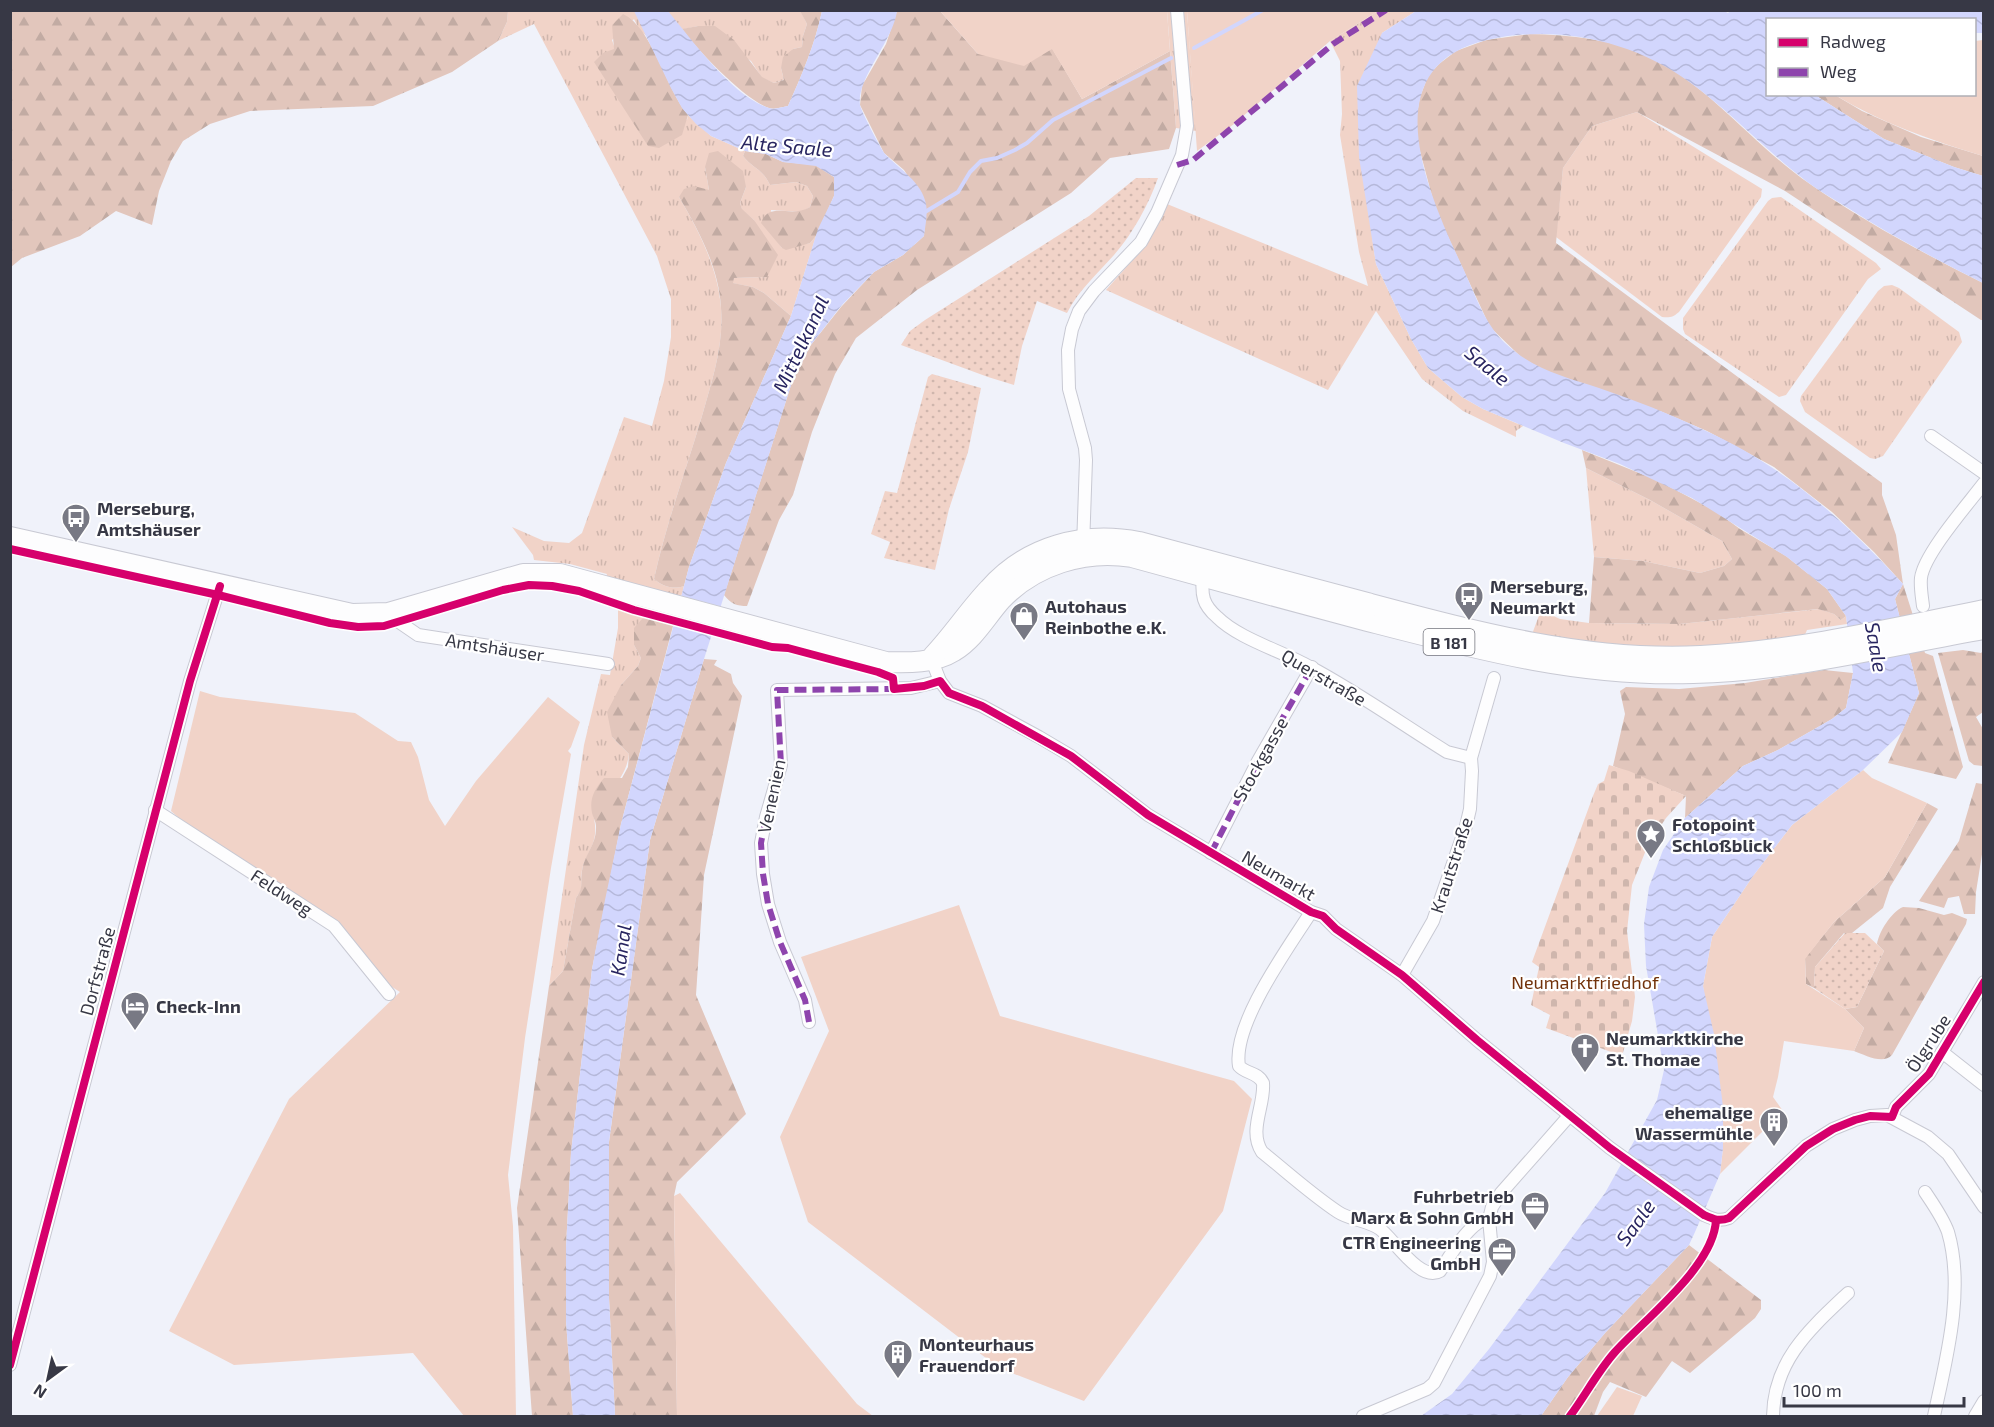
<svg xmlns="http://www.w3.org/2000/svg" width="1994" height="1427" viewBox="0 0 1994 1427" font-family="'Exo 2',sans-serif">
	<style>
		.grass { fill: url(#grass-tufts) }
		.forest { fill: url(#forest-firs) }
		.cemetery { fill: url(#cemetery-stones) }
		.park { fill: url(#park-dots) }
		.garden { fill: #f1d3c8 }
		.water { fill: url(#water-waves) }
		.pier { fill: #f0f2fa }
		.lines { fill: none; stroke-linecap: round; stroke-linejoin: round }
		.stream { stroke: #d2d6fd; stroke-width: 4 }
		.street-casing { stroke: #c8c9d3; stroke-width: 14 }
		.primary-casing { stroke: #c8c9d3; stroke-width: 22 }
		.street { stroke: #fdfdfe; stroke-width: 12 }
		.primary { stroke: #fdfdfe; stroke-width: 20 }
		.quiet { stroke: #8e44ad; stroke-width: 6; stroke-dasharray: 12 6; stroke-linecap: butt }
		.cycleway-casing { stroke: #fff; stroke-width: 11 }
		.cycleway { stroke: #d6006c; stroke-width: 8 }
		.labels { text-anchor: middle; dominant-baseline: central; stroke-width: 4.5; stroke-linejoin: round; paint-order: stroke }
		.shield { fill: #fff; stroke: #73747d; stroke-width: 1.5 }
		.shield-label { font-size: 16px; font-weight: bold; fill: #373845 }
		.poi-label { font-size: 18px; font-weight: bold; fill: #373845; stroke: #fff; text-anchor: start }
		.street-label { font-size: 18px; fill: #373845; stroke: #fff }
		.park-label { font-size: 18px; fill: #713109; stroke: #fff }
		.water-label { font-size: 20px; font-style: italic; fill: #282560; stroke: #fff }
	</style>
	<defs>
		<pattern id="grass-tufts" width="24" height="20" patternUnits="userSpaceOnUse" patternTransform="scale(1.5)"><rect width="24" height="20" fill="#f1d3c8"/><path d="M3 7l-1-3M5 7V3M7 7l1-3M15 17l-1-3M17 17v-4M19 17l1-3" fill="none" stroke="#cfb6ad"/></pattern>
		<pattern id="forest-firs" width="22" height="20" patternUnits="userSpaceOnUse" patternTransform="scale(1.5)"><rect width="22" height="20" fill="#e2c6bc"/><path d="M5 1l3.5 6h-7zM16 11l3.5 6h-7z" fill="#c2aba3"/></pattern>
		<pattern id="cemetery-stones" width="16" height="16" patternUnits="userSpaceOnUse" patternTransform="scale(1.5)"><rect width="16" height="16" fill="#f1d3c8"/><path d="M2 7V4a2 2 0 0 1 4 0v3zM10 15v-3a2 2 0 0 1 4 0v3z" fill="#cfb6ad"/></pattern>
		<pattern id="park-dots" width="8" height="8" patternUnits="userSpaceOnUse" patternTransform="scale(1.5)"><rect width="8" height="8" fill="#f1d3c8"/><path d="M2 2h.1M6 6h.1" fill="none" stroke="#cfb6ad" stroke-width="1.8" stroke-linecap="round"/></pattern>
		<pattern id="water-waves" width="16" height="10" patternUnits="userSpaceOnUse" patternTransform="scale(1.5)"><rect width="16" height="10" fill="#d2d6fd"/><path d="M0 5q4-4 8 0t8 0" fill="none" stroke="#b5b8da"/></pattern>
	</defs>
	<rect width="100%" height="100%" fill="#f0f2fa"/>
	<g class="grass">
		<path d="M800,10L807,24L803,36L802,47L793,49L781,68L784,80L774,83L762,78L751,61L698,26L648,37L640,31L634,19L612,40L615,49L687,120L688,115L711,136L745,151L743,156C752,168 763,169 770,185L796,182L807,186L813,196L810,207L802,212L771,210L775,238L782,248L810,243L816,236L791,316L764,293L753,287L732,283L734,278L767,277L754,220L742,210L740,203L746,187L705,167L709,190L679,197C699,231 718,268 721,308C724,345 712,381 702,416C686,470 666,524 654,579C662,586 673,590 684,586L673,626L667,619L634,645L641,658L638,666L621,685L612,737L629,754C626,779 608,793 592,809C595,821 597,832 593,843C590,852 584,860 582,870C580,884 585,886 576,898L563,971L549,986L584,745L601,674L610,675L618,628V607L610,608L600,597L607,574L570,564L534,560L533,555L512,527L544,541L569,543L582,533L624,417L652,426L664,381L671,337V299L657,256L534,24L498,41L507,22L508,11Z"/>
		<path d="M1167,11H1187L1196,131L1176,128Z"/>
		<path d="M1378,11H1416L1382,33L1372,236L1376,264L1411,339L1428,368L1462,397L1483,409L1523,426L1516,431V437L1463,411L1422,379L1376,311L1328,390L1106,290L1145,246L1167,204L1368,286L1359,252L1340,135L1342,114L1340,61L1330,41Z"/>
		<path d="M1637,112L1762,189L1761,197L1679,312C1673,317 1670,318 1662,317L1556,237L1563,168L1592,126Z"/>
		<path d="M1781,197L1876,263L1881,269L1868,279L1786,395L1779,397L1685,334L1683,329V318L1768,201L1772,198Z"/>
		<path d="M1892,285L1899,288L1959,332L1962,342L1883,456L1875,459L1870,458L1805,412L1800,401L1801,396L1878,291L1884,286Z"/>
		<path d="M1586,468L1650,500L1722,541L1732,559L1724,566L1700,573L1643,561L1594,557Z"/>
		<path d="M1819,609L1834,614L1841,620L1846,616L1847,624L1807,630L1804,637L1716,649H1639L1531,637L1541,610L1560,619L1589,623L1680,624Z"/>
	</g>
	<g class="forest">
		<path d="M11,10H508V11L507,22L498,41L452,72L373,106L250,111L210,124L183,141L171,161L159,191L152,225L116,211L80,236L22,258L11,267Z"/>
		<path d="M800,11H822C815,44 802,75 788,106C782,107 775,110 769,108C745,100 697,50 682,29L698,26H715L734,40L762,77L774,83L784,80L781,68L783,57L793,49L802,47L803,36L807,24Z"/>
		<path d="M897,11H940L978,54L1052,48L1082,99L1170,51L1176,128L1169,149L1110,158L1071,193L917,290L856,338L835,374L812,432L793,495L779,520L747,606C737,606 731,604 724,595L792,382L810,346L841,307L874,272L903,255L924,236L926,204L904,170L884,153L860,105L862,86L886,44Z"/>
		<path d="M623,14C652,27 666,89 688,115L682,135L659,148L648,146L594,62L603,53L614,49L612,25Z"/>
		<path d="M1530,34C1571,35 1613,39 1650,57C1711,87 1754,146 1810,184C1865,222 1923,253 1983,283V320H1981L1785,191L1637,112L1592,126L1563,168L1556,243L1882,483V495L1896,535L1903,584L1925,653L1933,656L1963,767L1956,779L1888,763L1919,693L1895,599L1903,584L1874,552L1832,512L1774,467L1707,431L1660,411L1549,373L1522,358L1490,327L1436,211L1417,140L1416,120L1420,97L1428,76L1439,64L1456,51L1486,40Z"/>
		<path d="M1815,95H1835L1862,111L1921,137L1983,156V176L1954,167L1884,139Z"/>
		<path d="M718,151L743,171L746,187L740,203L742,209L754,220L778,255L767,277L734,278L733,283L753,287L764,293L791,316L726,463L689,567L684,586C673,590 662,586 654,579C666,524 686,470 702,416C712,381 724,345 721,308C719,268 699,231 679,197L684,189L694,186L709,190L705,167L709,153Z"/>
		<path d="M745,151L766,154L783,162L816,165L834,177V196L816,236L810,243L786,250L782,248L761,223C770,200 790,219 810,207L813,196L807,186L796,182L770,185C763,169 752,168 743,156Z"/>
		<path d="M1582,450L1659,481L1717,512L1740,529L1786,556L1827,589L1846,616L1841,620L1834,614L1818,609L1680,624L1589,623L1594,557L1643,561L1700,573L1724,566L1732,559L1722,541L1650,500L1586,468Z"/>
		<path d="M654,615L667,619L673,626L621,824L592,969L571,1153L566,1247V1321L573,1416H532L517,1208L549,986L563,971L576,898C584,886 580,885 582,871C584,855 597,844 596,826C596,822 593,817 592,813C589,798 595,789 604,778H622L628,767L629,754L612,737L607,712L621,685L638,666L641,658L634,645V628L642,619Z"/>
		<path d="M1963,650L1981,653L1983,651V712L1976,717L1983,729V766L1974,765L1969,761L1938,653Z"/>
		<path d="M704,659L717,660L714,665L731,674L733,683L742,696L704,875L696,995L746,1114L677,1182L674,1196L677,1416H615L609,1298V1142L650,840Z"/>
		<path d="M1824,670L1853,673L1846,708L1832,719L1778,750L1743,766L1685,818L1686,796L1613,766L1625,714L1620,691L1626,687L1679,689L1745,683Z"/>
		<path d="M1976,783L1983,784V848L1976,892L1975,914H1964L1959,896L1948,898L1944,908L1919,901L1959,841Z"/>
		<path d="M1927,803L1938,809L1890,887L1883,908L1852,933H1844L1815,967L1814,988L1806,984L1805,958L1834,922L1885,877Z"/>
		<path d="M1903,907L1919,908L1944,915L1952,913L1967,919L1966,924L1892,1055C1883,1065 1865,1055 1854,1051L1864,1028L1845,1009L1857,1007L1884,951L1877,944C1879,932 1891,912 1903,907Z"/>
		<path d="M1689,1245L1761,1300V1309L1755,1318L1690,1373L1672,1361L1646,1397L1610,1382L1603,1392L1594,1416H1541L1568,1377L1605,1333Z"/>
	</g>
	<path class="cemetery" d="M1609,765L1629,771L1686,796L1666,818L1648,845L1632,885L1627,931L1635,997L1632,1021L1622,1056L1546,1028L1550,1015L1531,1005L1539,967L1532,962L1593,796L1598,784L1604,781Z"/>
	<g class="park">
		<path d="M1136,178H1158C1148,206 1133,233 1114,255C1097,274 1078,291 1067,313L1037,301L1022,346L1014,385L988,377L901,345L910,331L925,320L1089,216Z"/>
		<path d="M932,374L981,388L968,452L949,509L935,570L884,558L890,542L871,534L885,491L897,493L928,377Z"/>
		<path d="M1845,933H1865L1884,951L1857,1007L1845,1009L1814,988L1815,967Z"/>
	</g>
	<g class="garden">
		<path d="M940,11H1167L1170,51L1082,99L1052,49L1024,66L978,54Z"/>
		<path d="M1187,11V10L1378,11L1330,41L1234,124L1197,151Z"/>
		<path d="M1983,40V156C1931,140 1881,123 1835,95L1974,94L1975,41Z"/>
		<path d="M200,691L220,697L355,713L398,741L411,742L418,757L429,800L445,826L476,781L548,697L580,722L571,747L568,751L571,754L551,868L525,1038L508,1175L513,1226L516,1416H464L413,1353L234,1365L169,1331L289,1099L400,992L389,985L341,925L179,818L171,811Z"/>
		<path d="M1863,770L1872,778L1927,803L1885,877L1834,922L1805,959L1806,984L1845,1009L1864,1028L1854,1051L1784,1041L1778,1077L1773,1097L1783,1111L1720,1174L1723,1148L1703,986L1712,937L1753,876L1792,825Z"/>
		<path d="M959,905L1000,1016L1234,1081L1252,1099L1223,1211L1084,1401L999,1368L808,1222L780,1137L829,1031L801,957Z"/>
		<path d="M680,1193L857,1404L873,1416H677L674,1196Z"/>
		<path d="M1617,1387L1642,1396L1633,1416H1597Z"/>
	</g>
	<g class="water">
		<path d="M1722,10L1728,13L1731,10L1983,11V33H1975L1974,20H1768V94L1815,95L1884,139L1954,167L1983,176V283C1937,260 1892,236 1848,208C1834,199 1819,191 1806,181C1765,150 1730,111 1688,81C1632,40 1555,24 1487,40C1371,67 1428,192 1461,264C1474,291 1483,322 1505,343C1532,369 1565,377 1599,388C1635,400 1670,414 1704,430C1784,466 1844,520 1903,584L1895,599L1919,693L1902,732L1863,770L1792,825L1753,876L1712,937L1703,986L1714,1034L1723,1107V1148L1720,1174L1695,1232L1689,1245L1605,1333L1568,1377L1541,1416H1421L1452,1394L1489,1349L1605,1193L1657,1100L1664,1070L1646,966L1644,924L1649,887L1663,850L1685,818L1743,766L1778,750L1832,719L1846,708L1853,673L1846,616L1827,589L1787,557L1692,498L1620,464L1564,443L1483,409L1462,397L1428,368L1411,339L1376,264L1359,157L1357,86L1382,33L1416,11Z"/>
		<path d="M634,11H668C692,40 733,97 769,108C775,110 782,107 788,106C802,75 815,44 822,11H897C893,41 856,79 860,105C861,111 881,149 885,154C899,169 922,182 926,204C928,214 925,227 924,236L903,255L874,272L841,306L810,346L792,382L704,659L650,840L609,1142V1298L615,1416H573L566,1321V1247L571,1153L592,969L605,900L621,824L689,567L726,463L791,316L818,229L834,196V177L816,166L783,162L766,154L745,151L711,136L696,124L682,108L671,88Z"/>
	</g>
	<path class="pier" d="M678,595L723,607L715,635L671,623Z"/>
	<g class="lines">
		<g class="stream">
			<path d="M1194,48L1263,10"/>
			<path d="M925,212L958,192L970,172L981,161L997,158L1015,150L1027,143L1053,120L1171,58"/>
		</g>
		<g class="street-casing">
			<g id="street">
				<path d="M1931,436L1984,473"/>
				<path d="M1083,547L1086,460L1085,448L1069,389L1068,350L1072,329L1079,311L1094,291L1141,242L1157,213L1182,155L1187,126L1177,10"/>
				<path d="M1203,577C1201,595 1203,605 1217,617C1239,639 1282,651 1310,667C1357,692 1402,724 1447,752L1471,758"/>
				<path d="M1923,606C1922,597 1920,587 1921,578C1924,554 1968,504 1984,483"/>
				<path d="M395,611L399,622L418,635L608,664"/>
				<path d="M931,658L940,681L949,693L982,706L1039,737L1071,756L1148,815L1311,912L1323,916L1336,929L1402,975L1477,1040L1610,1148L1704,1215C1713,1219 1719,1222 1729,1218L1806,1146L1833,1129L1855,1120L1870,1116L1887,1115L1928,1137L1948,1154L1984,1207"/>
				<path d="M155,810L334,926L389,994"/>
				<path d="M1211,853L1258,761L1312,667"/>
				<path d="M1311,912C1289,947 1232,1024 1239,1066C1246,1074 1258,1072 1263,1083C1265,1106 1248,1130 1262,1152C1287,1172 1311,1194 1338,1212C1350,1220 1367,1220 1380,1229C1393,1238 1420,1283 1440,1271C1450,1256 1471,1219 1489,1219"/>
				<path d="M1402,975L1433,921L1466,826L1470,809L1472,771L1471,758L1494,678"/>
				<path d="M809,1022L805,1000L780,942L768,904L763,874L761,843L766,817L781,765L777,690L911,688L940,681"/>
				<path d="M1942,1052L1984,1085"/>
				<path d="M1892,1117L1896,1107L1929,1074L1984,982"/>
				<path d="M1925,1192C1933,1204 1943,1218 1948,1232C1965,1290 1946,1360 1934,1416"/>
				<path d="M10,1365L190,681L220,586"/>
				<path d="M1363,1416L1427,1389L1434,1383L1490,1276L1493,1262L1489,1219L1492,1207L1501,1193L1569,1116"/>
				<path d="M1773,1416C1774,1360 1810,1329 1848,1293"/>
				<path d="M1975,1416L1984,1401"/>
			</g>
		</g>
		<g class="primary-casing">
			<g id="primary">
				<path d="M10,537L352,614L388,613L523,574H560L886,662C908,663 935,663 954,651C974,639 986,617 1001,600C1034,565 1085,549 1132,557C1211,579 1289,600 1368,621C1476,649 1580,677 1693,673C1791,671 1887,646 1984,629"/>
				<path d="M933,656C953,635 969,610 989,589C1027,546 1083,531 1139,542C1215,562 1291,582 1367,603C1476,632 1587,662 1701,656C1796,651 1891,629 1984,610"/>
			</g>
		</g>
		<use href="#street" class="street"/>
		<use href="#primary" class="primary"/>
		<g class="quiet">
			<path d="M1177,165L1193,160L1333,44L1386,10"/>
			<path d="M1211,853L1258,761L1312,667"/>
			<path d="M809,1022L805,1000L780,942L768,904L763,874L761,843L766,817L781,765L777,690L894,689L893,684"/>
		</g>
		<g class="cycleway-casing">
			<g id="cycleway">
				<path d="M10,549L218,595L330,623L358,627L384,626L503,590L529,585L552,586L579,591L634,610L772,647L788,648L878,672L893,678L894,689L924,686L940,681L949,693L982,706L1071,756L1148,815L1311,912L1323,916L1336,929L1402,975L1477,1040L1610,1148L1704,1215C1713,1219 1719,1222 1729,1218L1806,1146L1833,1129L1855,1120L1870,1116L1892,1117L1896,1107L1929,1074L1984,982"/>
				<path d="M10,1365L190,681L220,586"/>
				<path d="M1570,1416C1585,1396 1598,1371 1615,1352C1645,1319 1714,1266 1716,1220"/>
			</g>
		</g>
		<use href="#cycleway" class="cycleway"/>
	</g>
	<defs>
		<g id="bus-pin" transform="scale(1.5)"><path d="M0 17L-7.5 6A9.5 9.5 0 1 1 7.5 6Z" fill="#787984" stroke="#fff"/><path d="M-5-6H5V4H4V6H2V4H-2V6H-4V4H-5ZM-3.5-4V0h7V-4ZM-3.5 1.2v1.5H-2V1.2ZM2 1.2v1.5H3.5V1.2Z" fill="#fff"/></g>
		<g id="shop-pin" transform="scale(1.5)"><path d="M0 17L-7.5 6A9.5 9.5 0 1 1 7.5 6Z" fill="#787984" stroke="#fff"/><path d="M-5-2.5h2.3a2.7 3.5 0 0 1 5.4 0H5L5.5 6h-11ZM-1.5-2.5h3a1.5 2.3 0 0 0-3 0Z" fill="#fff"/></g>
		<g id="sight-pin" transform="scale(1.5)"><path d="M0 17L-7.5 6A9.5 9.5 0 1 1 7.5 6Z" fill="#787984" stroke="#fff"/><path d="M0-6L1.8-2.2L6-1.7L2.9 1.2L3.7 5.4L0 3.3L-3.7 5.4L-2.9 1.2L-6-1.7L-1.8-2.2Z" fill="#fff"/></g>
		<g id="hotel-pin" transform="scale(1.5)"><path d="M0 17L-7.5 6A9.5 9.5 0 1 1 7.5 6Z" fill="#787984" stroke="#fff"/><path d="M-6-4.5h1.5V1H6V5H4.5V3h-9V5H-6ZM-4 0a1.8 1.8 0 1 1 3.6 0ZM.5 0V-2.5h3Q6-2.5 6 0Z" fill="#fff"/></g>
		<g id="church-pin" transform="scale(1.5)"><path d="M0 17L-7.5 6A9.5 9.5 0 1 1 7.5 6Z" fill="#787984" stroke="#fff"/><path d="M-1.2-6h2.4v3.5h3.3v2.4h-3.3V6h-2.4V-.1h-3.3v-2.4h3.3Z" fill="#fff"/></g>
		<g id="building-pin" transform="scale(1.5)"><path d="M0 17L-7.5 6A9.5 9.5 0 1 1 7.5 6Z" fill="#787984" stroke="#fff"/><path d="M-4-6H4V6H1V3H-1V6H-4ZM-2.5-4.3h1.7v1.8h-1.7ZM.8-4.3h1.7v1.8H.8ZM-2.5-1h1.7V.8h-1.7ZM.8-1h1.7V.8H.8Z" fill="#fff"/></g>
		<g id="office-pin" transform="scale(1.5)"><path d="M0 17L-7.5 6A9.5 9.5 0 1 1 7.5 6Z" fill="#787984" stroke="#fff"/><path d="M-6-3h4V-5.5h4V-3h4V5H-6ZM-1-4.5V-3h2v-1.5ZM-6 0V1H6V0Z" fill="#fff"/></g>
	</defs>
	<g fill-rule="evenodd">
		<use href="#bus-pin" x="76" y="518"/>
		<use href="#bus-pin" x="1469" y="596"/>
		<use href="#shop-pin" x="1024" y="616"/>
		<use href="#sight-pin" x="1651" y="834"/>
		<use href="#hotel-pin" x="135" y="1006"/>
		<use href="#church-pin" x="1585" y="1048"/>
		<use href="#building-pin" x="1774" y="1122"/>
		<use href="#office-pin" x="1535" y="1206"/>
		<use href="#office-pin" x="1502" y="1252"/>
		<use href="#building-pin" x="898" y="1354"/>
	</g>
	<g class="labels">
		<rect class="shield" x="1423.5" y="629" width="51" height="26" rx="4.5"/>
		<g class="shield-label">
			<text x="1449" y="642">B 181</text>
		</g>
		<g class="poi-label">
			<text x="97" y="508">Merseburg,<tspan x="97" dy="21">Amtshäuser</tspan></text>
			<text x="1490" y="586">Merseburg,<tspan x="1490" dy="21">Neumarkt</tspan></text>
			<text x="1045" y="606">Autohaus<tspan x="1045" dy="21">Reinbothe e.K.</tspan></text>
			<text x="1672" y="824">Fotopoint<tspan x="1672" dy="21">Schloßblick</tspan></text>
			<text x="156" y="1006">Check-Inn</text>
			<text x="1606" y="1038">Neumarktkirche<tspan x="1606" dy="21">St. Thomae</tspan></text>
			<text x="1753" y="1112" text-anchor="end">ehemalige<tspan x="1753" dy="21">Wassermühle</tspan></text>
			<text x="1514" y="1196" text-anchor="end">Fuhrbetrieb<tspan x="1514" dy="21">Marx &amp; Sohn GmbH</tspan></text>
			<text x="1481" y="1242" text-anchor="end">CTR Engineering<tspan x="1481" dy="21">GmbH</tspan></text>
			<text x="919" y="1344">Monteurhaus<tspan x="919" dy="21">Frauendorf</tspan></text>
		</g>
		<g class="street-label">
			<text transform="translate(495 647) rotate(9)">Amtshäuser</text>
			<text transform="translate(1324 677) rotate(30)">Querstraße</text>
			<text transform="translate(1260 759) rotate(-61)">Stockgasse</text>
			<text transform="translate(771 796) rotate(-78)">Venenien</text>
			<text transform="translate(1451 865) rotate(-72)">Krautstraße</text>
			<text transform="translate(1279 875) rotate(30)">Neumarkt</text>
			<text transform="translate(282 892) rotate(33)">Feldweg</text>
			<text transform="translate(97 971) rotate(-75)">Dorfstraße</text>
			<text transform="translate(1928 1043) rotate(-57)">Ölgrube</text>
		</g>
		<g class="park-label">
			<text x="1585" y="982">Neumarktfriedhof</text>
		</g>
		<g class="water-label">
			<text transform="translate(787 145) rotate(5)">Alte Saale</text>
			<text transform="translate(800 344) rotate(-65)">Mittelkanal</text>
			<text transform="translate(1488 365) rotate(39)">Saale</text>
			<text transform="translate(1877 647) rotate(80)">Saale</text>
			<text transform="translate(620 950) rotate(-82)">Kanal</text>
			<text transform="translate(1635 1222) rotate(-54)">Saale</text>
		</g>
	</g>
	<rect width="1994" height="1427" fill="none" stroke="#373845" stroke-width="24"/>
	<rect x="1766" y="18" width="210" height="78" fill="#ffffff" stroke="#afafb5" stroke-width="1.5"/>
	<rect x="1778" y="38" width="30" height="9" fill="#d6006c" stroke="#afafb5" stroke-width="1.5"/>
	<text x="1820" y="48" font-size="18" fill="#373845">Radweg</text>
	<rect x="1778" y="68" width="30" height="9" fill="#8e44ad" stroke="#afafb5" stroke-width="1.5"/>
	<text x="1820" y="78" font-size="18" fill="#373845">Weg</text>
	<g transform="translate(48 1379) rotate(213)" stroke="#ffffff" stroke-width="4.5" paint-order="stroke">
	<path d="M0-4.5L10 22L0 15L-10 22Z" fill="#373845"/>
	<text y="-9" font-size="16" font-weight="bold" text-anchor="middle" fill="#373845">N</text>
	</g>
	<path d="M1784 1397v9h180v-9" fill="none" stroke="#373845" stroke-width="3"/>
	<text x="1793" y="1397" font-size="18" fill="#373845" stroke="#ffffff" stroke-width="4.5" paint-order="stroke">100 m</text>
</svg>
